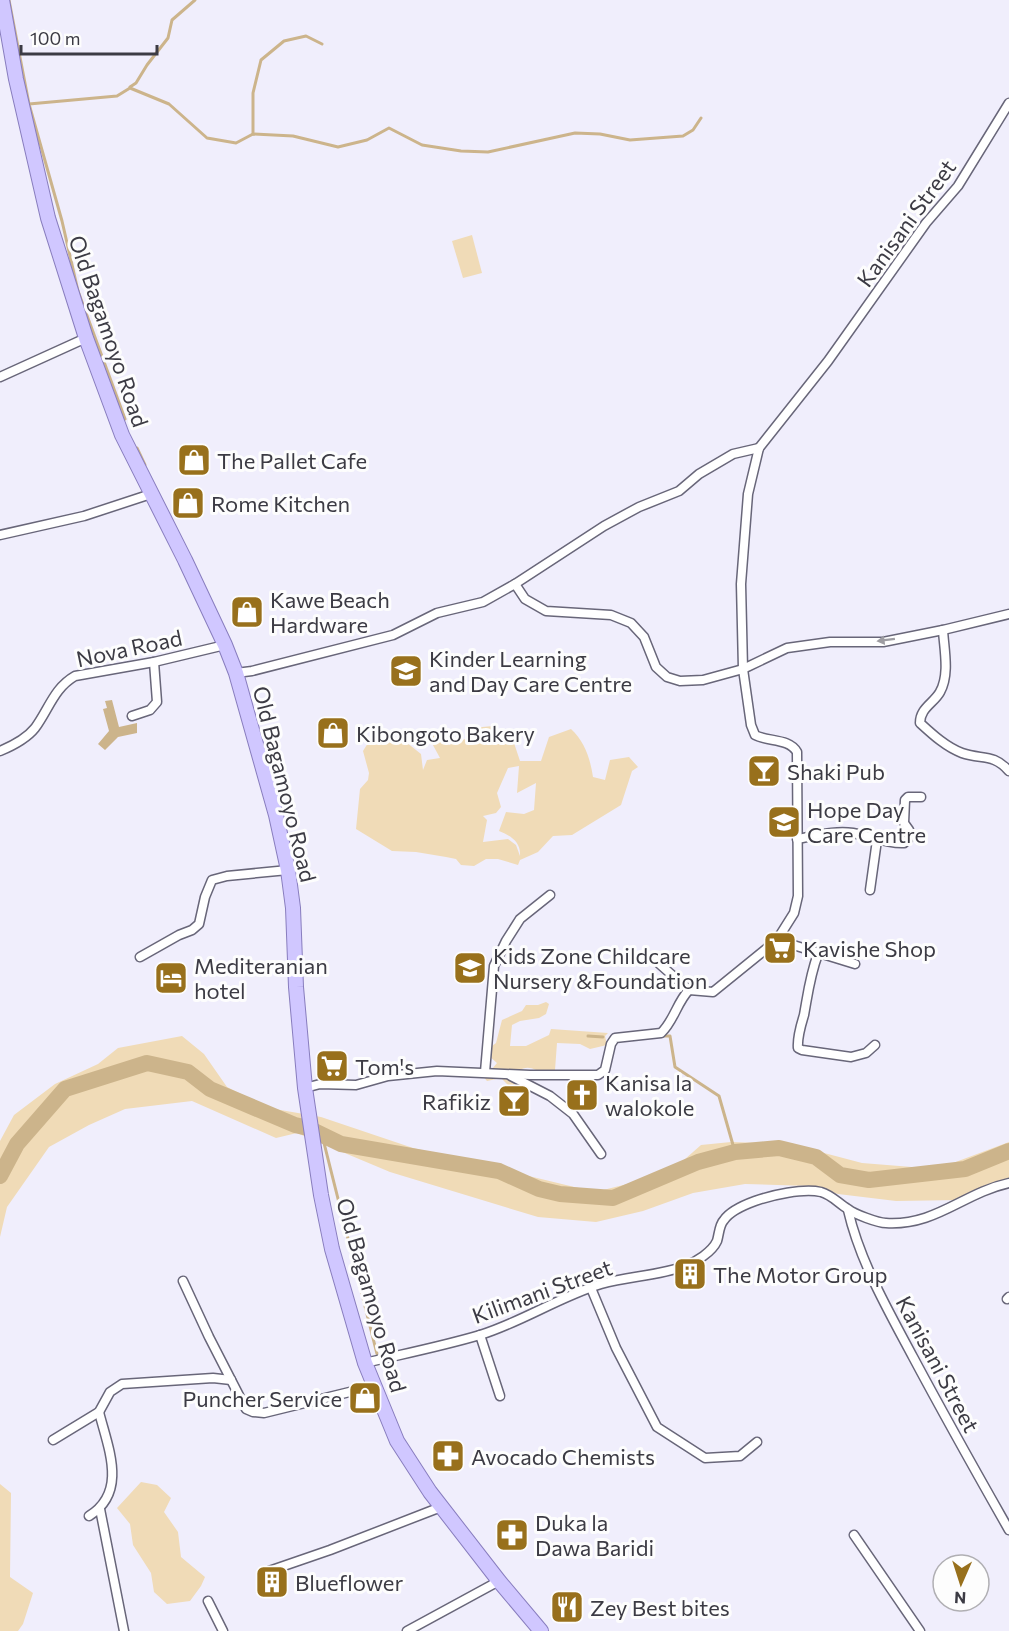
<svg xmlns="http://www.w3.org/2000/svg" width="1009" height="1631" viewBox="0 0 1009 1631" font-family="Commissioner,sans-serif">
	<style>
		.green { fill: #f0dbb7; fill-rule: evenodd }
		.water { fill: #ccb48b }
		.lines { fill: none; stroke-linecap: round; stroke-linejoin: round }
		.stream { stroke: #ccb48b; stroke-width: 3 }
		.river { stroke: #ccb48b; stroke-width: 16 }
		.minor-casing { stroke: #686679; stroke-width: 11 }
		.primary-casing { stroke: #887dbe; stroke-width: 16 }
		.minor { stroke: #fff; stroke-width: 8 }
		.primary { stroke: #d0c7ff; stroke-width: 14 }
		.oneway { fill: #9e9da2 }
		.labels { text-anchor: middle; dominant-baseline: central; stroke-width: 6; stroke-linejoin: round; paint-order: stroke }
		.street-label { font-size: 22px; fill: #3c3b44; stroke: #fdfdfd }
		.poi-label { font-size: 22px; fill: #3c3b44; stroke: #fdfdfd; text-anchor: start }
	</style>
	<rect width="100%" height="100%" fill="#f0eefc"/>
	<g class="green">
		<path d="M472,235L482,273L463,278L452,241Z"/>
		<path d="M493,726L512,737L520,761H541L549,737L571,729C585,742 590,758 593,777L605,780L610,760L629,757L638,767L632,771L621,805L572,835L553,836L538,852L520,860L518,865L498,859H486L474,866L461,865L456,859L446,857L416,852L392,851L356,829L360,789L368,780L369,773L363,751L368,743L406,742L421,754L423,770L427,760L440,758L428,736L444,734L449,745L465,739L472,728ZM519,766L517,793L536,783L534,810L524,814L506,812L499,831C511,836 521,842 520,856L516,845L508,839L483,842L487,820L483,816L496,813L501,807L497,793L508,768Z"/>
		<path d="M546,1002L549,1004L546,1014L539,1018L520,1021L512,1025L510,1046H526L549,1035L551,1029L608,1033L605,1036L607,1045L590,1049L580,1044L557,1043L555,1070L550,1076L537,1075L536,1070C529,1067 525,1067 518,1071L520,1086L516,1090L512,1089L501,1078L487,1081L481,1074L492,1069L497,1063L489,1056L488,1049L496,1043L502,1020L522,1011L526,1005H538Z"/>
		<path d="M182,1036L204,1054L227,1087L269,1108L321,1117L413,1148L595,1192L668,1174L701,1145L731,1142L790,1144L862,1163L937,1169L1009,1142V1181L960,1200L896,1201L838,1194L809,1186L745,1184L693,1193L643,1211L596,1222L538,1217L390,1172L297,1133L276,1138L192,1101L125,1109L89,1125L49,1147L7,1207L0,1237V1141L14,1115L55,1084L98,1064L118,1048Z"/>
		<path d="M141,1482L157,1485L171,1498L164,1512L178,1532L181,1557L205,1577L201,1586L190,1601L167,1604L154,1592L151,1573L133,1545L130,1524L117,1508Z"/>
		<path d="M0,1484L11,1493L10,1577L33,1593L23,1624L18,1631H0Z"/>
	</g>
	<path class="water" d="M112,700L119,727L137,723V733L118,737L105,750L98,744L109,731L103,709L107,708L105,701Z"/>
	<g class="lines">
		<g class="stream">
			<path d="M9,0L29,104"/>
			<path d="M130,87L136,83L147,65L168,38L172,20L195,0"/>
			<path d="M253,134V93L261,60L284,41L306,36L322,44"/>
			<path d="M125,419L78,291L62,221L29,104L117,96L130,88L169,104L207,138L236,143L253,134L293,136L338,147L367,140L389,128L422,145L461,151L488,152L575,133L600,134L630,140L683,136L693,130L701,118"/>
			<path d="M137,448L145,465"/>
			<path d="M588,1036L603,1037"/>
			<path d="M660,1036H670L675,1067L719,1096L735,1152"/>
			<path d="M322,1135L377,1354"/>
		</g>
		<path class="river" d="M0,1176L17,1144L65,1089L147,1063L188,1072L210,1089L295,1125L308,1128L341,1144L499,1171L539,1189L560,1194L613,1198L698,1162L735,1152L779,1148L816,1157L840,1175L869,1180L965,1169L1009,1151"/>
		<g class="minor-casing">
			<g id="minor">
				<path d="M0,377L86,338"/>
				<path d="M0,535L84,516L151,494"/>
				<path d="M515,584L525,599L546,611L611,615L631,623L644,637L656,667L667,677L680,681L703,680L743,669L787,648L830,642H883L943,630L1009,614"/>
				<path d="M943,630C944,649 950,674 940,692C934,703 920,708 920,723C932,734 946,747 962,753C982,760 993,753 1009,771"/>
				<path d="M236,673L252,671L393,635L437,613L483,602L515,584L604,526L639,507L679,491L699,474L733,454L759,448"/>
				<path d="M132,716L150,710L157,702L154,662"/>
				<path d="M0,751C12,746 27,738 35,728C49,709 54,688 75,676L154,662L225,645"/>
				<path d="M797,839C815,836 835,830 853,833C870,836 886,844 904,843L909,838V830L904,823L905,800L908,797H921"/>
				<path d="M870,890L877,840"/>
				<path d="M777,940L855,964"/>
				<path d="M818,954C810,975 808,993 804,1015C801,1025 797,1037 798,1048L802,1050L851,1057L866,1053L875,1045"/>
				<path d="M140,957L179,935L192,930L199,924L205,897L212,880L227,876L288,870"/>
				<path d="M655,960L689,990L713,992L777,940L794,913L798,896L797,752C789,738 768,742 755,735L751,725L743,669L741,584L748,494L759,448L828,361L926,223L958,186L1009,103"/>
				<path d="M485,1072L494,966L506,941L520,919L550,895"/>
				<path d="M511,1076L550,1096L573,1114L601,1154"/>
				<path d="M305,1088L320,1084L356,1085L388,1076L437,1071L530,1075H598L605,1070L611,1044L615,1038L661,1033C674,1021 677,1002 689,990"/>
				<path d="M848,1210C860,1262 888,1310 913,1357C944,1415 976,1472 1009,1530"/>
				<path d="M183,1281L209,1337L246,1409L253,1412L264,1413L374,1386"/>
				<path d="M591,1288L616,1348L657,1427L705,1458L740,1456L757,1442"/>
				<path d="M1007,1299L1009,1297"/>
				<path d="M480,1335L500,1396"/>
				<path d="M365,1363C403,1354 443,1346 480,1335C522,1322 559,1297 601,1284C629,1276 658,1276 685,1266C696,1262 712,1252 717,1241C719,1235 719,1225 724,1220C730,1211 744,1205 755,1201C772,1195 803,1188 821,1192C832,1195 839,1204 848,1209C854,1214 878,1223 886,1223C936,1226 963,1193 1009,1183"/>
				<path d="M53,1440L99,1412L110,1392L122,1384L213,1378L231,1380"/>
				<path d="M100,1509L124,1631"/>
				<path d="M89,1516C128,1492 108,1448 99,1412"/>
				<path d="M854,1535L920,1631"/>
				<path d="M269,1571L330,1550L441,1507"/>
				<path d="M208,1601L223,1631"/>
				<path d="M407,1631L499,1581"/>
			</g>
		</g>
		<g class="primary-casing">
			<path id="primary" d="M2,0L16,79L48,218L86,338L122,435L185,560L225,645L236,673L276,815L288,870L293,908L296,987L305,1088L321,1195L332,1249L365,1363L397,1441L430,1492L499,1581L541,1631"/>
		</g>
		<use href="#minor" class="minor"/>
		<use href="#primary" class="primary"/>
	</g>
	<defs><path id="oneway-solid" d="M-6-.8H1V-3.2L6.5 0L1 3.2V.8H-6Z" transform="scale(1.5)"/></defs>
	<use class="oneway" href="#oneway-solid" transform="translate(886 640) rotate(173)"/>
	<defs>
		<g id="shop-square" transform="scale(1.725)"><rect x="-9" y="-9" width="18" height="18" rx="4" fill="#98701c" stroke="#fdfdfd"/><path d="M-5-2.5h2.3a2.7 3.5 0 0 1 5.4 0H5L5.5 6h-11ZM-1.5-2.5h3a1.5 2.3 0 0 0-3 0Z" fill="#fff"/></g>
		<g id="school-square" transform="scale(1.725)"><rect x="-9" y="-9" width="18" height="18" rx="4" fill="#98701c" stroke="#fdfdfd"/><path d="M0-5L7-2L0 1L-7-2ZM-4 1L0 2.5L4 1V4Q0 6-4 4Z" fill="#fff"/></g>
		<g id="bar-square" transform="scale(1.725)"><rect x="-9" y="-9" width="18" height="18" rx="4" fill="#98701c" stroke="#fdfdfd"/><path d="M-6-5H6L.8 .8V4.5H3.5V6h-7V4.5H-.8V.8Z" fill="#fff"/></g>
		<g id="supermarket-square" transform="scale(1.725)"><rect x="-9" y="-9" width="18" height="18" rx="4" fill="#98701c" stroke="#fdfdfd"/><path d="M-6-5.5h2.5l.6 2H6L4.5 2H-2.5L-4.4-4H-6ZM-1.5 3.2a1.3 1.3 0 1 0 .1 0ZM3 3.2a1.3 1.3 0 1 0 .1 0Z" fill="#fff"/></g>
		<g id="hotel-square" transform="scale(1.725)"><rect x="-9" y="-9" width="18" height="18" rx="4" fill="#98701c" stroke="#fdfdfd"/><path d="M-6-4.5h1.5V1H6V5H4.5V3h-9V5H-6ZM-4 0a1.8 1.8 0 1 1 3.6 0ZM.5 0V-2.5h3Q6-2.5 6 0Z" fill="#fff"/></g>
		<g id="church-square" transform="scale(1.725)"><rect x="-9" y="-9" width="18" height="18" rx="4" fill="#98701c" stroke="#fdfdfd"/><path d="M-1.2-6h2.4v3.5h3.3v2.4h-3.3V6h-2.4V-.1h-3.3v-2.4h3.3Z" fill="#fff"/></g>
		<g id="building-square" transform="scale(1.725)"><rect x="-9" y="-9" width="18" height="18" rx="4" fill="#98701c" stroke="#fdfdfd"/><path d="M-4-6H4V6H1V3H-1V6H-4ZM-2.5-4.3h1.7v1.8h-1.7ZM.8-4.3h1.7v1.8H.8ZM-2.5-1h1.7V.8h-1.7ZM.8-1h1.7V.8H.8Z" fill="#fff"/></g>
		<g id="pharmacy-square" transform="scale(1.725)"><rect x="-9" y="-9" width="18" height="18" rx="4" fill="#98701c" stroke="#fdfdfd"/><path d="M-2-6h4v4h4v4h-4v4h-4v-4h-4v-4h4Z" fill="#fff"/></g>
		<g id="restaurant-square" transform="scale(1.725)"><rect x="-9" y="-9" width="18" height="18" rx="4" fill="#98701c" stroke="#fdfdfd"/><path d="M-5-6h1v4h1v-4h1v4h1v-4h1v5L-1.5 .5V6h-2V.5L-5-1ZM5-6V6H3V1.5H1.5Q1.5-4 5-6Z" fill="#fff"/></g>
	</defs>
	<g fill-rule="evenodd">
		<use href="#shop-square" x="194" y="460"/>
		<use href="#shop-square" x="188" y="503"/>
		<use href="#shop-square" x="247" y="612"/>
		<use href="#school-square" x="406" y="671"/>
		<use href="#shop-square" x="333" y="733"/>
		<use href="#bar-square" x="764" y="771"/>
		<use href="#school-square" x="784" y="822"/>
		<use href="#supermarket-square" x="780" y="948"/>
		<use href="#school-square" x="470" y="968"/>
		<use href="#hotel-square" x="171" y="978"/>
		<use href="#supermarket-square" x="332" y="1066"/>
		<use href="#church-square" x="582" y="1095"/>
		<use href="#bar-square" x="514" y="1101"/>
		<use href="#building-square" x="690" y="1274"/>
		<use href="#shop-square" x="365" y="1398"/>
		<use href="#pharmacy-square" x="448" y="1456"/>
		<use href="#pharmacy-square" x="512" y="1535"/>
		<use href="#building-square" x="272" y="1582"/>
		<use href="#restaurant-square" x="567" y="1607"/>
	</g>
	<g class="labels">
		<g class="street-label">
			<text transform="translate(906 223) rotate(-54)">Kanisani Street</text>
			<text transform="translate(109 331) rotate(71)">Old Bagamoyo Road</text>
			<text transform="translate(129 648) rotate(-12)">Nova Road</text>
			<text transform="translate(285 784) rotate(76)">Old Bagamoyo Road</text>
			<text transform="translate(542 1291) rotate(-20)">Kilimani Street</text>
			<text transform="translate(372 1295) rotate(74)">Old Bagamoyo Road</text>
			<text transform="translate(938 1364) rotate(62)">Kanisani Street</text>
		</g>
		<g class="poi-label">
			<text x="217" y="460">The Pallet Cafe</text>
			<text x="211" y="503">Rome Kitchen</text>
			<text x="270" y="599">Kawe Beach<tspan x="270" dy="25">Hardware</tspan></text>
			<text x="429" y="658">Kinder Learning<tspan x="429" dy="25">and Day Care Centre</tspan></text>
			<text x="356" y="733">Kibongoto Bakery</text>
			<text x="787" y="771">Shaki Pub</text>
			<text x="807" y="809">Hope Day<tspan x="807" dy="25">Care Centre</tspan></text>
			<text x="803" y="948">Kavishe Shop</text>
			<text x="493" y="955">Kids Zone Childcare<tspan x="493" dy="25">Nursery &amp;Foundation</tspan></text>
			<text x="194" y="965">Mediteranian<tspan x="194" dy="25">hotel</tspan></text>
			<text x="355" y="1066">Tom's</text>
			<text x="605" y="1082">Kanisa la<tspan x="605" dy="25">walokole</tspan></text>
			<text x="491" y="1101" text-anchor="end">Rafikiz</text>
			<text x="713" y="1274">The Motor Group</text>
			<text x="342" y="1398" text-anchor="end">Puncher Service</text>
			<text x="471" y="1456">Avocado Chemists</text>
			<text x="535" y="1522">Duka la<tspan x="535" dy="25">Dawa Baridi</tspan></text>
			<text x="295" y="1582">Blueflower</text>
			<text x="590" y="1607">Zey Best bites</text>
		</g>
	</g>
	<g transform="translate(961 1583) rotate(183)"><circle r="28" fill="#fdfdfd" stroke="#b0afb3" stroke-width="1.5"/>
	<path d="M0-4.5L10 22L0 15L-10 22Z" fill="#98701c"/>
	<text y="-9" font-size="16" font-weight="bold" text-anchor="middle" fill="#3c3b44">N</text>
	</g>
	<path d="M21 45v9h136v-9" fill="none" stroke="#3c3b44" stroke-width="3"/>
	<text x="30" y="45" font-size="18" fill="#3c3b44" stroke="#fdfdfd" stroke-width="4.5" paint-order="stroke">100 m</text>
</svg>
